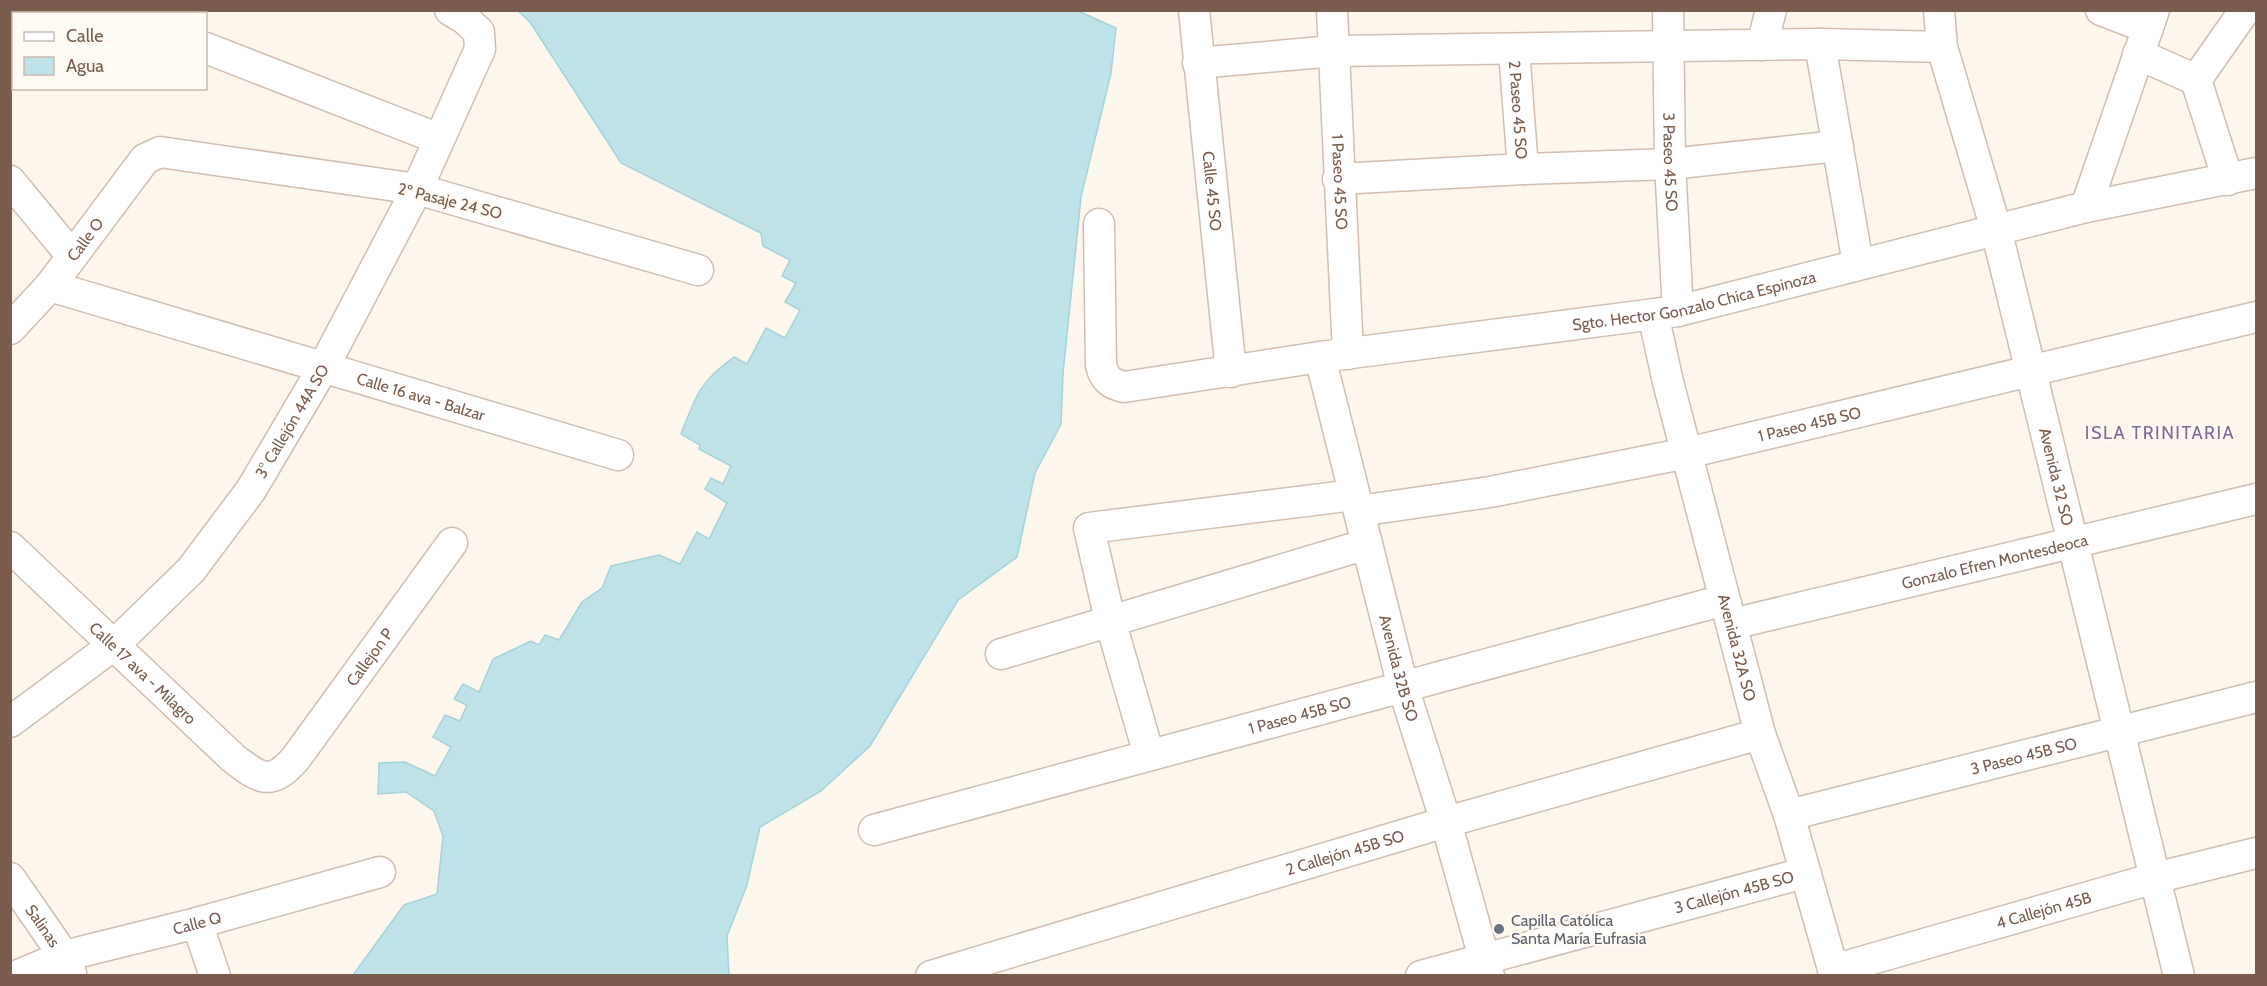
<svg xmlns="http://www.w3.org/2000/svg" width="2267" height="986" viewBox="0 0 2267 986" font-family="Cabin,sans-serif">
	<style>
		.water { fill: #bfe3e8; stroke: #a5d3da; stroke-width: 1.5 }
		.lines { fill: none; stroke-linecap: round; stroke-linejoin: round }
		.minor-casing { stroke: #d1beb0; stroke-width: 33 }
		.minor { stroke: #fff; stroke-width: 30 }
		.worship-dot { fill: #6b7280; stroke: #fffaf3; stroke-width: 2 }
		.labels { text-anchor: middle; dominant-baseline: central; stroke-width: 4.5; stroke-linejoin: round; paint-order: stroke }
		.street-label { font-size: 16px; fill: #7a5c4d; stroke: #fffaf3 }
		.worship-label { font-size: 16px; fill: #5b616d; stroke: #fffaf3; text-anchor: start }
		.neighbourhood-label { font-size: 18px; letter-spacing: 1.5px; fill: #846695; stroke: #fffaf3 }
	</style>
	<rect width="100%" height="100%" fill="#fdf6ec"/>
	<path class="water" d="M1076,10L1116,28L1111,73L1081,197L1063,374L1061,424L1035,473L1017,557L958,600L870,746L821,791L760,827L747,885L727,936L729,975H353L404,905L437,894L443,836L434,811L406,792L378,794L379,763L405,762L435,776L451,747L433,737L445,715L460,721L467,705L454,699L463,684L479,692L493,659L531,641L539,645L545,635L559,640L582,602L602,588L611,566L659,555L680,564L697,532L709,539L727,503L705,489L711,478L723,484L731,466L699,449L700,445L681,434C696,396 699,382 734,357L747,364L766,328L785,338L800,310L785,302L796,283L782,276L790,260L763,246L761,233L621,163L530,22L518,11Z"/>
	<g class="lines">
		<g class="minor-casing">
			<g id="minor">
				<path d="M123,10L128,14"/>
				<path id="s1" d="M1194,10L1231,372"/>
				<path id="s2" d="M1332,10L1348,354"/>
				<path id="s3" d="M1668,10L1670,164L1678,311"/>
				<path id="s4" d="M1939,10L1942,47L1996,229L2179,976"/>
				<path d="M2101,10L2148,28"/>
				<path d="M1820,44L1858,264"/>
				<path d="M1762,45L1771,10"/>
				<path d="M206,48L439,139"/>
				<path id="s5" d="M1514,50L1523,169"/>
				<path d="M2138,54L2196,80L2228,180"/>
				<path d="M1198,63L1334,51L1820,44L1942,47"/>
				<path d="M2196,80L2245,10"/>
				<path d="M1338,179L1523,169L1670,164L1838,146"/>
				<path d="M10,181L72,256"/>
				<path d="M2086,207L2154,10"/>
				<path id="s6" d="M1099,224L1101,365C1104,379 1111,384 1124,387L1320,357L1678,311L2086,207L2256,173"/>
				<path id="s7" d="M50,286L618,455"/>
				<path id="s8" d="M1653,314L1668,382L1760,734L1789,815L1835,976"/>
				<path id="s9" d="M10,329L50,286L145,159L160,152L417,189L698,270"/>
				<path id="s10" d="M1320,357L1403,687L1446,822L1489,976"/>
				<path id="s11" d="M1359,511L1490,492L1687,453L2256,317"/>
				<path id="s12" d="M10,547L233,758C260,779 271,787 296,758L452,543"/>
				<path id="s13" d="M1732,624L2256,499"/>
				<path d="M1001,654L1367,544"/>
				<path id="s14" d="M10,722L115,644L191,570L251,490L323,368L417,189L480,49L479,32L465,19L450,10"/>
				<path d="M1149,755L1110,620L1089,528L1354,495"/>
				<path id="s15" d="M1789,815L2256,697"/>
				<path id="s16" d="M874,830L1724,600"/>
				<path id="s17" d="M10,878L64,956L71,973"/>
				<path d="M197,923L215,976"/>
				<path id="s18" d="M1833,970L2155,878L2256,853"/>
				<path id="s19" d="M16,976L64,956L197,923L380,872"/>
				<path id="s20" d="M931,976L1446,822L1760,734"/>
				<path id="s21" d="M1421,976L1804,873"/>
			</g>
		</g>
		<use href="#minor" class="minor"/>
	</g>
	<circle class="worship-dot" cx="1499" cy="929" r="6"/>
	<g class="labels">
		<g class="street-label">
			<text stroke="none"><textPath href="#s5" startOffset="60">2 Paseo 45 SO</textPath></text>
			<text stroke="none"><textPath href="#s3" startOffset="152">3 Paseo 45 SO</textPath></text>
			<text stroke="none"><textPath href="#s2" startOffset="172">1 Paseo 45 SO</textPath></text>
			<text stroke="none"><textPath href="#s1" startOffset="182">Calle 45 SO</textPath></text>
			<text transform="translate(450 201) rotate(14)">2º Pasaje 24 SO</text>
			<text stroke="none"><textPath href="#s9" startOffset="117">Calle O</textPath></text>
			<text stroke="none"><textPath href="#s6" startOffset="752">Sgto. Hector Gonzalo Chica Espinoza</textPath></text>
			<text stroke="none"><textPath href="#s7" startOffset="387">Calle 16 ava - Balzar</textPath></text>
			<text stroke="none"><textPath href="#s14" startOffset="417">3° Callejón 44A SO</textPath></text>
			<text stroke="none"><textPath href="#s11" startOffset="459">1 Paseo 45B SO</textPath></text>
			<text stroke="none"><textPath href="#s4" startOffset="482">Avenida 32 SO</textPath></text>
			<text stroke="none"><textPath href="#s13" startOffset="270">Gonzalo Efren Montesdeoca</textPath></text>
			<text stroke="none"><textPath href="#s8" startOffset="344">Avenida 32A SO</textPath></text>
			<text stroke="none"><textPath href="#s12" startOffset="507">Callejon P</textPath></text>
			<text stroke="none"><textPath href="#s10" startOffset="321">Avenida 32B SO</textPath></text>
			<text stroke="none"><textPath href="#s12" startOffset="183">Calle 17 ava - Milagro</textPath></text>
			<text stroke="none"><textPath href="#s16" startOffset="441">1 Paseo 45B SO</textPath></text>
			<text stroke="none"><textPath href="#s15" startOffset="242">3 Paseo 45B SO</textPath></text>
			<text stroke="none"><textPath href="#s20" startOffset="432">2 Callejón 45B SO</textPath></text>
			<text stroke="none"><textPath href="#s21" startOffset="324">3 Callejón 45B SO</textPath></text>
			<text stroke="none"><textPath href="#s18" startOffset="219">4 Callejón 45B</textPath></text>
			<text stroke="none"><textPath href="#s19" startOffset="189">Calle Q</textPath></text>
			<text stroke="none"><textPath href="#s17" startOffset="58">Salinas</textPath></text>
		</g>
		<g class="worship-label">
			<text x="1511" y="920">Capilla Católica<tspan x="1511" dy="18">Santa María Eufrasia</tspan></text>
		</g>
		<g class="neighbourhood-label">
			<text x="2160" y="433">ISLA TRINITARIA</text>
		</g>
	</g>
	<rect width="2267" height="986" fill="none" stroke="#7a5c4d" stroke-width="24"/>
	<rect x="12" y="12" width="195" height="78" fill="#fffaf3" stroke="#cabbb1" stroke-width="1.5"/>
	<rect x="24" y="32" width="30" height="9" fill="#ffffff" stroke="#cabbb1" stroke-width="1.5"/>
	<text x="66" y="42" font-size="18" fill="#7a5c4d">Calle</text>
	<rect x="24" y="57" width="30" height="18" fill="#bfe3e8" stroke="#cabbb1" stroke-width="1.5"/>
	<text x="66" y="72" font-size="18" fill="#7a5c4d">Agua</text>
</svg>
